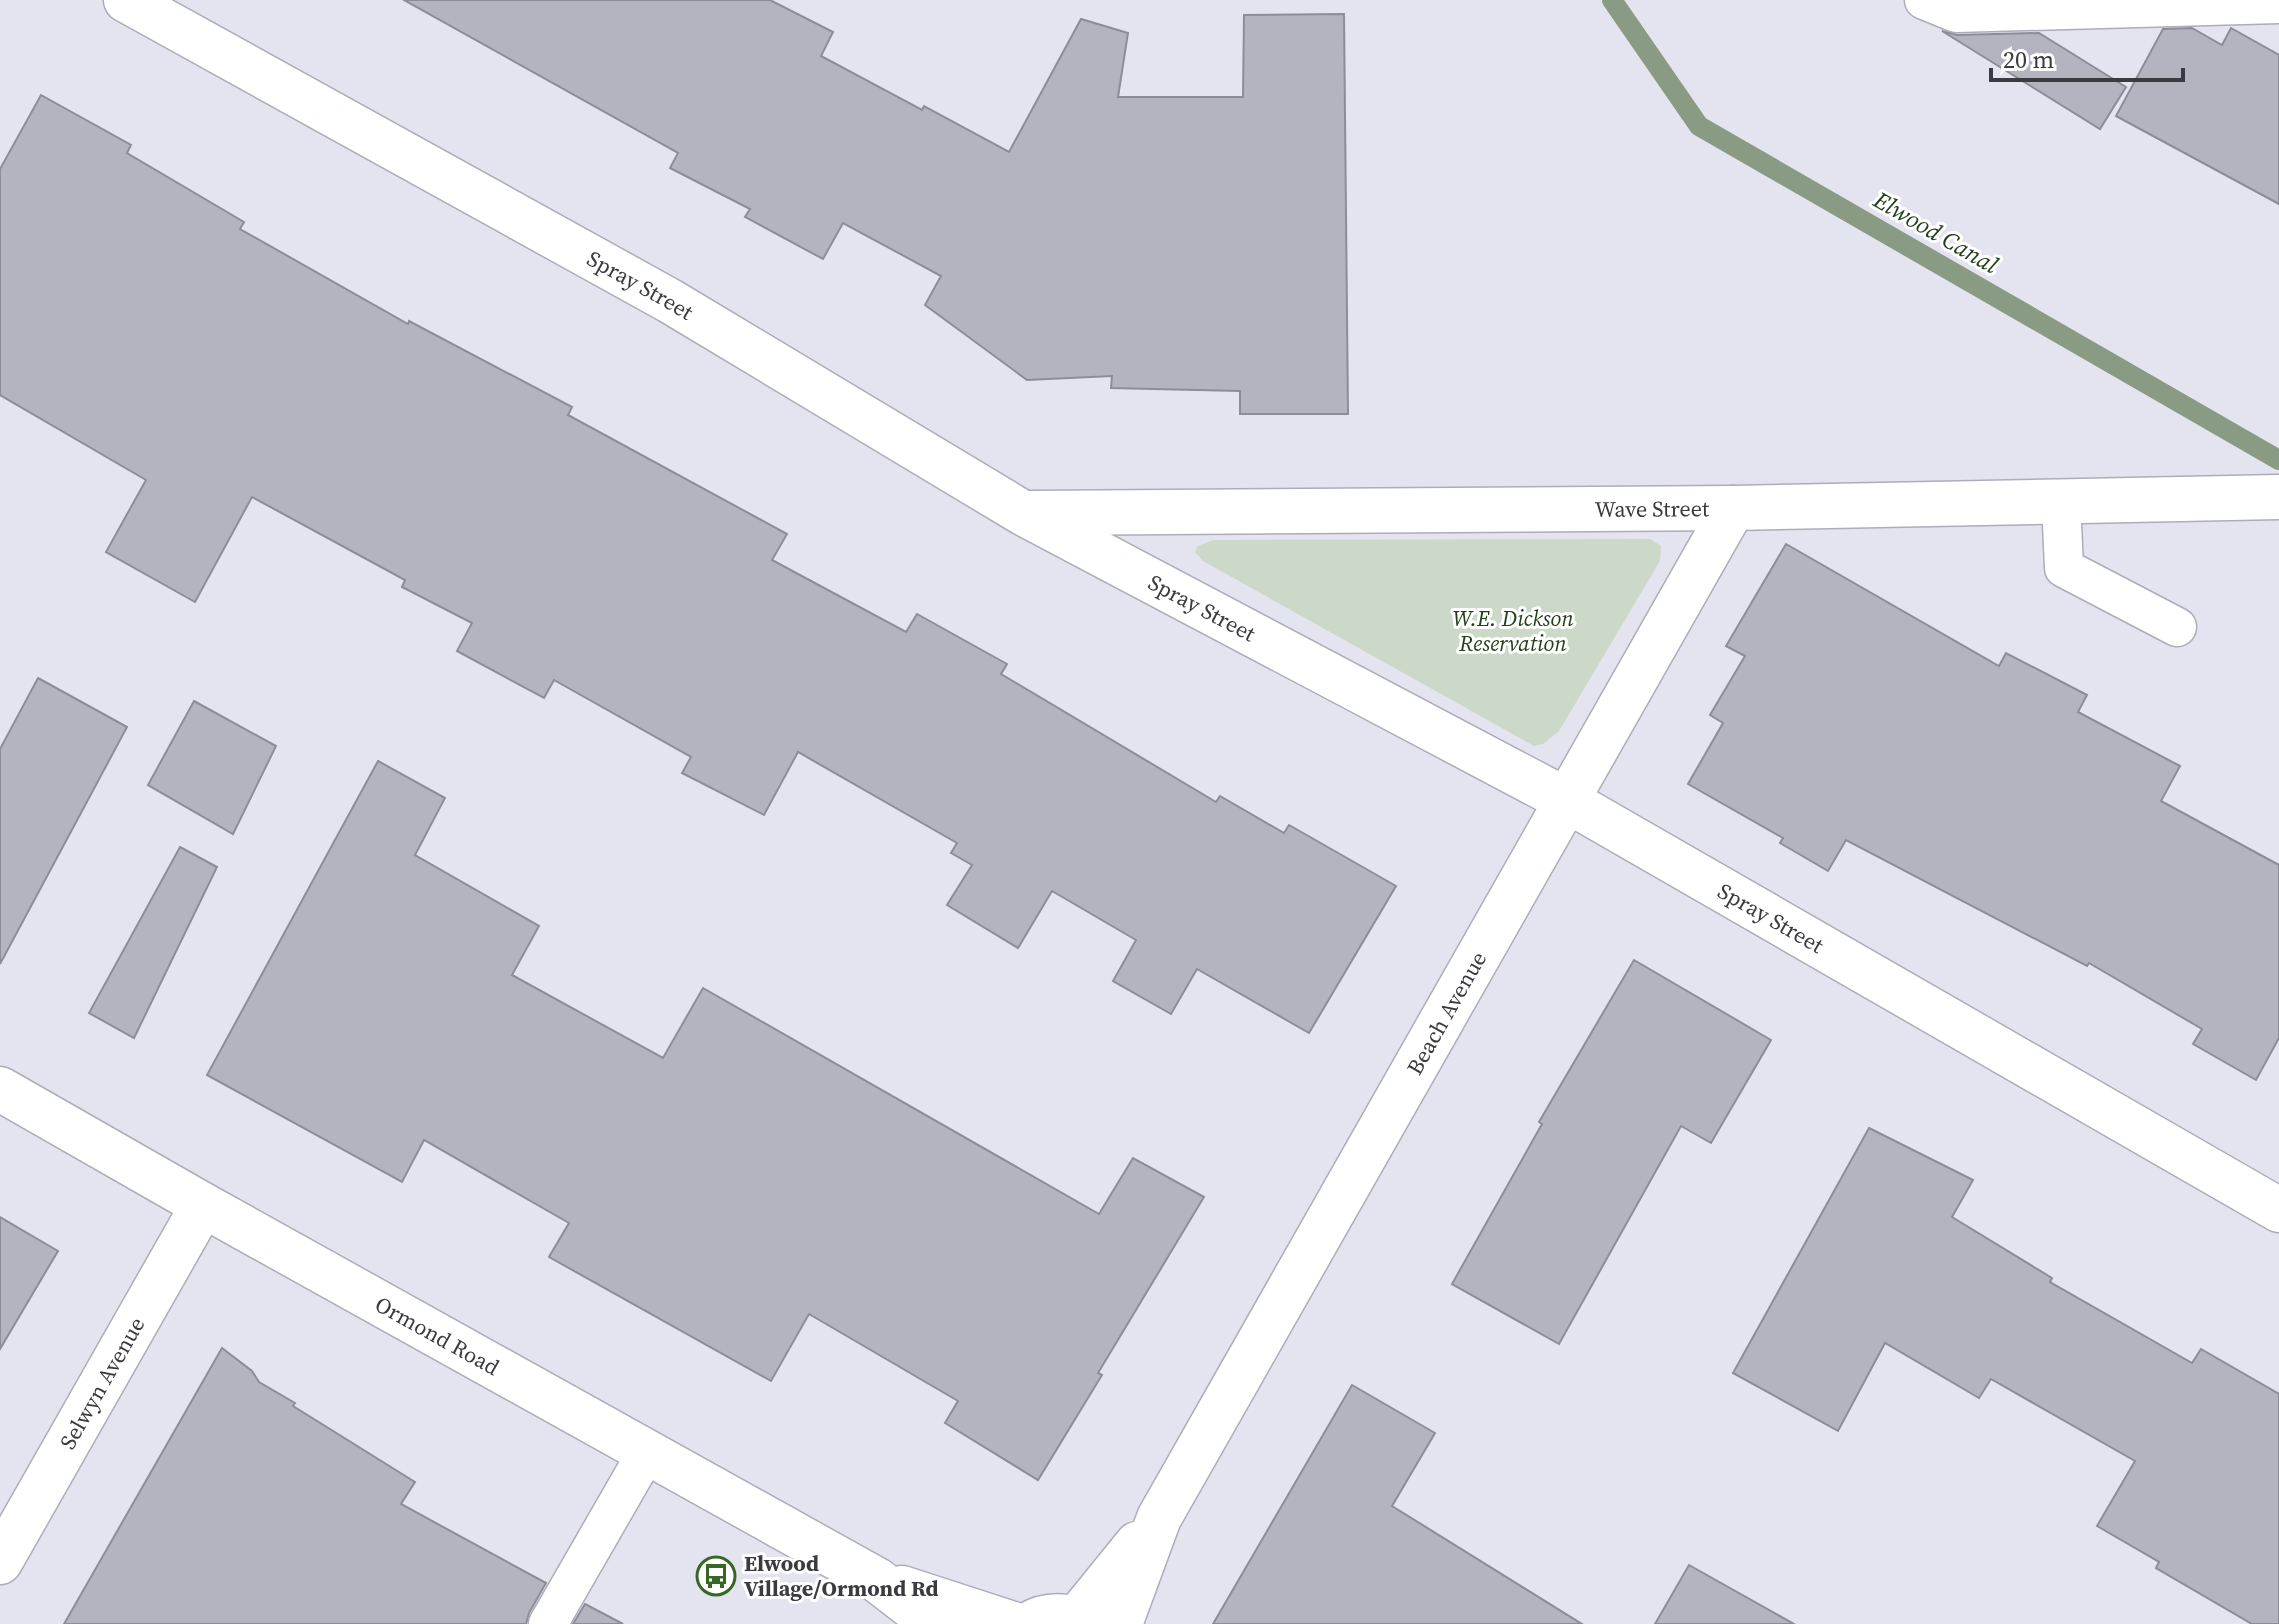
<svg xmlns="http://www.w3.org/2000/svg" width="2279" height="1624" viewBox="0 0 2279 1624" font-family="'Source Serif 4',serif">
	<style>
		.green { fill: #ccd8c8 }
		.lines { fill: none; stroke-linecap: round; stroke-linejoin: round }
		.stream { stroke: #8a9b83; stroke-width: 20 }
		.building { fill: #b4b4c1; stroke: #8d8c99; stroke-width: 2 }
		.lane-casing { stroke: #adadb9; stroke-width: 41 }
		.street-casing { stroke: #adadb9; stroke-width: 47 }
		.secondary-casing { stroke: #adadb9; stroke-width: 47 }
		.lane { stroke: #fff; stroke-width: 38 }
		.street { stroke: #fff; stroke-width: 44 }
		.secondary { stroke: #fff; stroke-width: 44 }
		.labels { text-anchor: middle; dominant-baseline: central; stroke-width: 6; stroke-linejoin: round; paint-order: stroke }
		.street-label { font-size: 22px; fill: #3a3a40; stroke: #fff }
		.park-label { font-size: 22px; font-style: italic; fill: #233e18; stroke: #fff }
		.poi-label { font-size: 22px; font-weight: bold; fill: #3a3a40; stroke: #fff; text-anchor: start }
		.water-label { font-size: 24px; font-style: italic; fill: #25401a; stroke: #fff }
	</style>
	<rect width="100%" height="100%" fill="#e4e4f1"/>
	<path class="green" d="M1650,539L1661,546L1660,561L1559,731L1543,744L1534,746L1203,561L1195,552L1198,546L1213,540Z"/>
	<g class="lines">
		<path class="stream" d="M1612,0L1699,126L2279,460"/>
	</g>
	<g class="building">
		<path d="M404,0H770L833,32L821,56L922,110L924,106L1009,152L1081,19L1128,33L1118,97H1243L1244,15L1344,14L1348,414H1240V391L1111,388L1112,376L1027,380L925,305L941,276L843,223L823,259L745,217L750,209L670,168L678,153Z"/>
		<path d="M2192,28L2222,45L2231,28L2279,55V204L2116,116L2163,29Z"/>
		<path d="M1942,31L1957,35L2039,33L2126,87L2100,129Z"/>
		<path d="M41,95L131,145L127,153L244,222L240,229L408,324L409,321L572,407L568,415L787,534L772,560L906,632L917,614L1007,664L1001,674L1216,802L1220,796L1284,833L1289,825L1396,886L1309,1033L1197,969L1171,1014L1113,981L1136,940L1052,891L1018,948L947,905L972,865L951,853L957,843L798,752L764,815L682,773L691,757L554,680L544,698L457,651L472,623L402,587L405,580L252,497L195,602L106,552L146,480L0,395V169Z"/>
		<path d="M1786,544L1999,666L2006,653L2087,695L2078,712L2180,766L2161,801L2279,865V1038L2256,1080L2193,1044L2202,1029L2089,963L2087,966L1846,840L1828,871L1780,843L1783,838L1688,784L1723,723L1710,715L1745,656L1726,646Z"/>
		<path d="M38,678L127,727L0,964V749Z"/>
		<path d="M194,701L276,746L233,834L148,785Z"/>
		<path d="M378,761L445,798L415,855L539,926L512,975L663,1058L703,988L1099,1214L1133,1158L1204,1197L1098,1373L1102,1375L1038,1480L945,1423L958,1401L809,1314L771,1381L549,1257L569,1223L424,1140L402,1182L207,1075Z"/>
		<path d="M180,847L217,867L134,1038L89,1013Z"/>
		<path d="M1634,960L1771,1040L1711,1143L1681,1126L1559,1344L1452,1284L1542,1124L1539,1122Z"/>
		<path d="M1869,1128L1973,1180L1952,1217L2052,1278L2050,1282L2192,1363L2201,1349L2279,1394V1624H2252L2156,1568L2159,1562L2097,1526L2135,1461L1991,1379L1979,1398L1885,1343L1838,1431L1733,1373Z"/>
		<path d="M0,1217L58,1251L0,1349Z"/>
		<path d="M222,1348L252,1371L259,1382L295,1403L293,1406L415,1482L401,1504L546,1583L529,1613L526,1624H64Z"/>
		<path d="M1352,1385L1435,1433L1392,1506L1582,1624H1213Z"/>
		<path d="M1689,1565L1794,1624H1655Z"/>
		<path d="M585,1604L623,1624H573Z"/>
	</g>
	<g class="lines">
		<g class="lane-casing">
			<g id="lane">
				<path d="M1924,0L1956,13L2279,4"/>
				<path d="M2061,501L2064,568L2177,627"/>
				<path d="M548,1624L647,1452"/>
			</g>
		</g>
		<g class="street-casing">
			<g id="street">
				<path id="s1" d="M126,0L670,301L1023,513L1568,801L2279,1210"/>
				<path id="s2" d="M1030,513L1733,508L2279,497"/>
				<path id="s3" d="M0,1562L203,1205"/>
				<path d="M1077,1618L1137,1544"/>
				<path id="s4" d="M1120,1624L1159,1518L1733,508"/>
			</g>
		</g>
		<g class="secondary-casing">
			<g id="secondary">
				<path id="s5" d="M0,1089L203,1205L877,1580L934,1624"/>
				<path d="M902,1588L1013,1624"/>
				<path d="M1029,1624C1049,1612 1070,1615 1091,1624"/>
			</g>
		</g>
		<use href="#lane" class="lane"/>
		<use href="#street" class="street"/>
		<use href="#secondary" class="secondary"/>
	</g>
	<defs>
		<g id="bus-ring" transform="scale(2)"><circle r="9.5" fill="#fff" stroke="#386625" stroke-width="1.5"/><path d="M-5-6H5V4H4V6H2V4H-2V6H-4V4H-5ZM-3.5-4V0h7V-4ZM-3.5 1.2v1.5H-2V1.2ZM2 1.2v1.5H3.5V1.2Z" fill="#386625"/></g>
	</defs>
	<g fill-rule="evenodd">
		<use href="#bus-ring" x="716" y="1576"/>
	</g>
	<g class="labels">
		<g class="street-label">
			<text stroke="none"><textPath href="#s1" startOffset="588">Spray Street</textPath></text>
			<text stroke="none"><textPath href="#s2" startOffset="622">Wave Street</textPath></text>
			<text stroke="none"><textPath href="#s1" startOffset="1236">Spray Street</textPath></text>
			<text stroke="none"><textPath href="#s1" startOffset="1884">Spray Street</textPath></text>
			<text stroke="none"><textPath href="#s4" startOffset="694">Beach Avenue</textPath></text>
			<text stroke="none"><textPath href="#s5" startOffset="502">Ormond Road</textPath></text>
			<text stroke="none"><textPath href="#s3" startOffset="206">Selwyn Avenue</textPath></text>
		</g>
		<g class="park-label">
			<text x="1513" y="618">W.E. Dickson<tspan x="1513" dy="25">Reservation</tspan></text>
		</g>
		<g class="poi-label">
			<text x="744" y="1563">Elwood<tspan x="744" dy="25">Village/Ormond Rd</tspan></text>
		</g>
		<g class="water-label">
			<text transform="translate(1936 232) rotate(30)">Elwood Canal</text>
		</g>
	</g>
	<path d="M1991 68v12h192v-12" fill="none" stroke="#3a3a40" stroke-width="4"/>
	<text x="2003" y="68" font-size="24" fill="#3a3a40" stroke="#ffffff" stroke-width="6" paint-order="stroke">20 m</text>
</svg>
